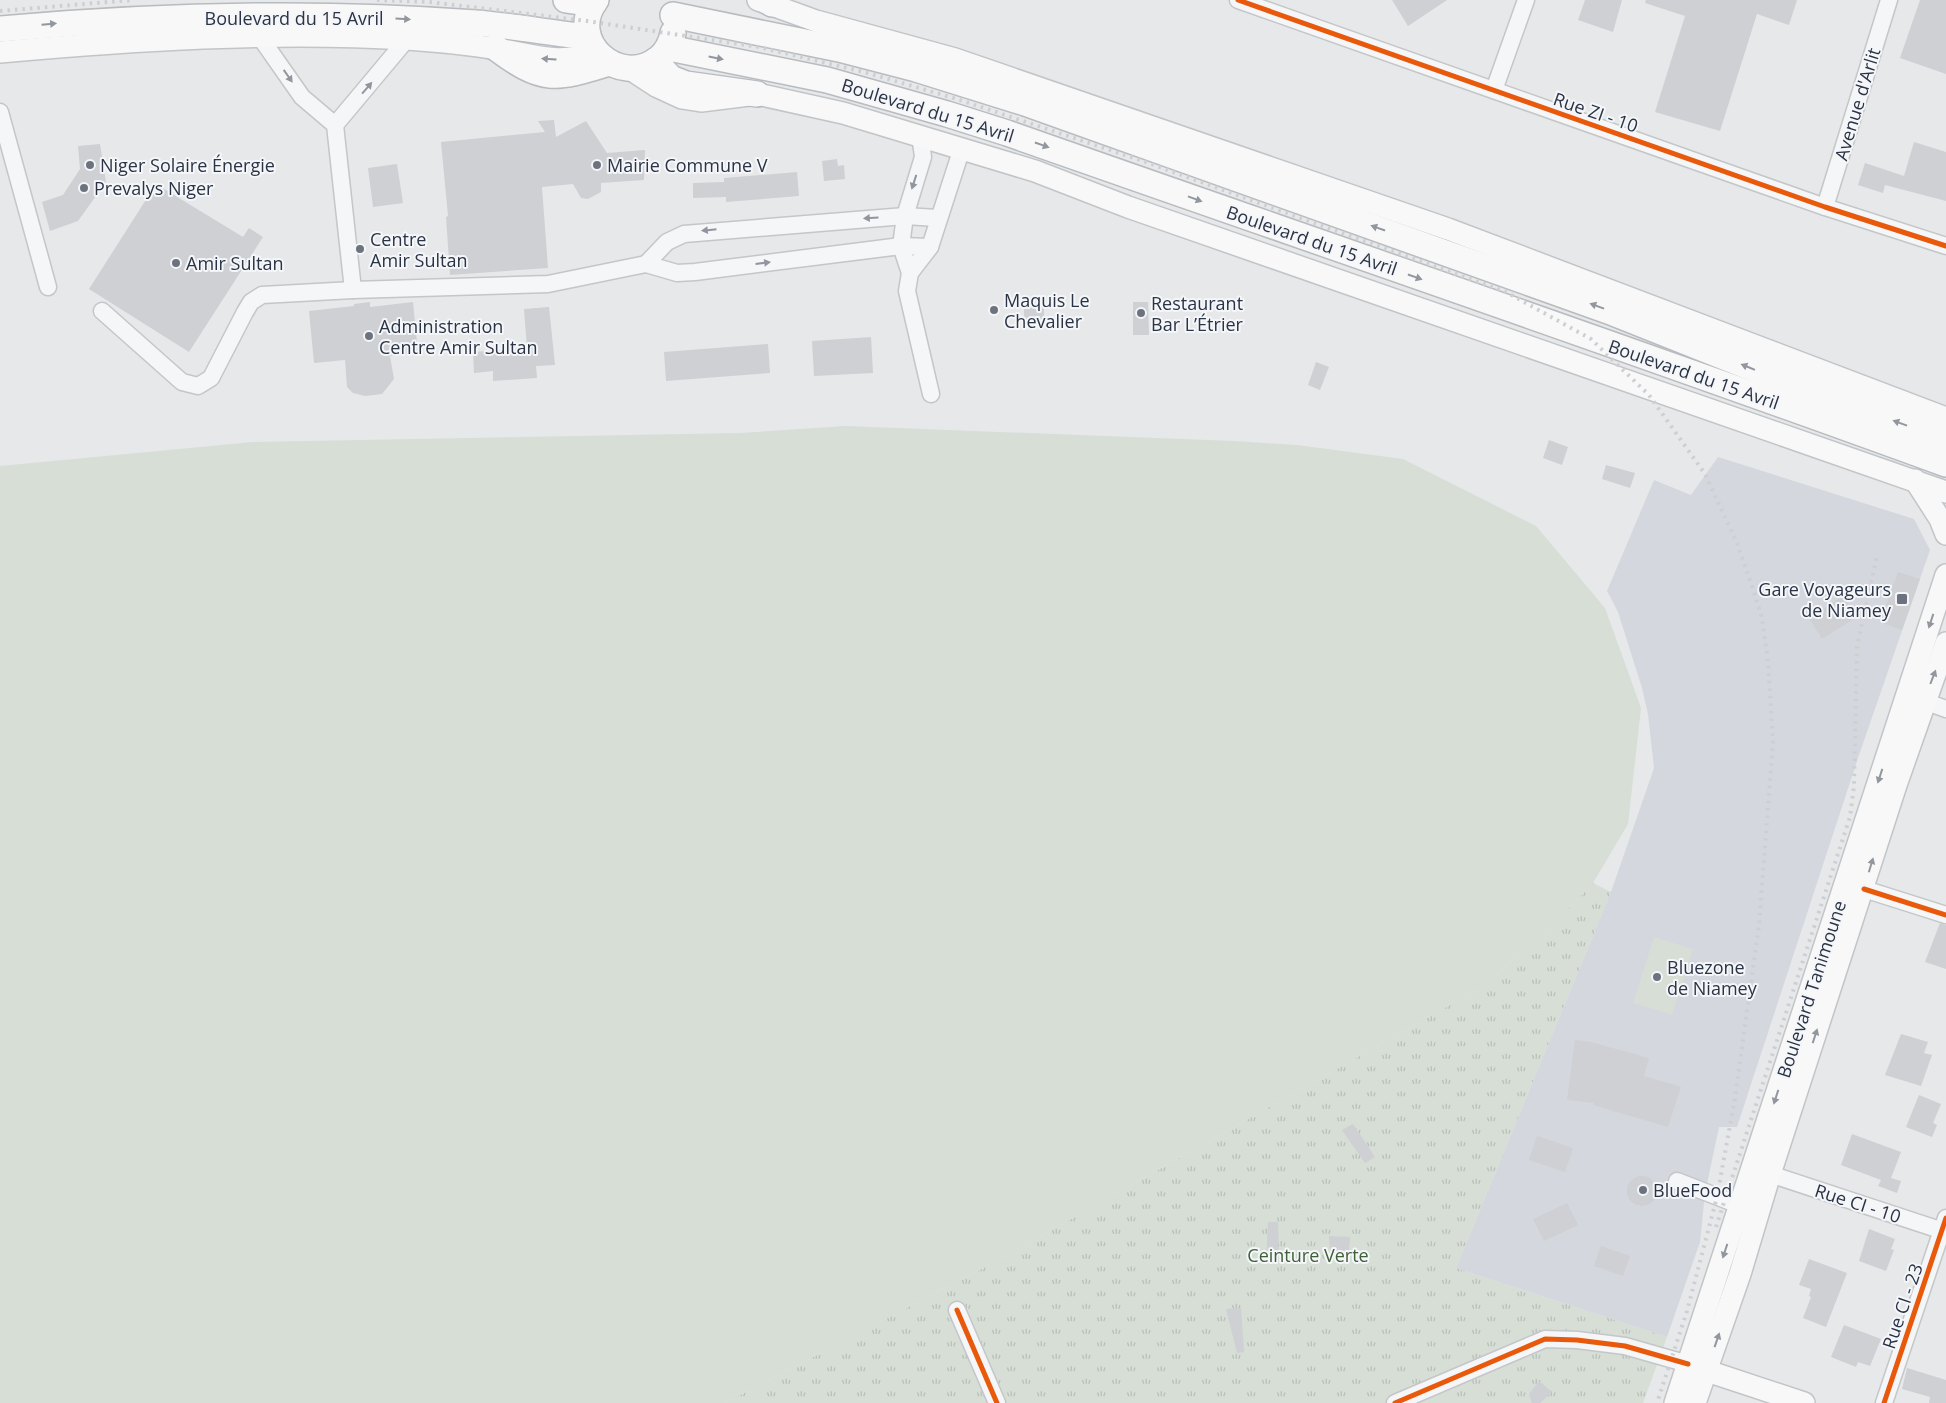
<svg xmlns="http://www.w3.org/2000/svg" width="1946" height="1403" viewBox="0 0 1946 1403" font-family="'Open Sans',sans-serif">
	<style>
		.built { fill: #d4d7dd }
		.grass { fill: url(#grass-tufts) }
		.pitch { fill: #d6ded6 }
		.building { fill: #ced0d3 }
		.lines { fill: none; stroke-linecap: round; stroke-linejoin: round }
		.minor-casing { stroke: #c4c6c8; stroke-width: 19 }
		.major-casing { stroke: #c2c5c8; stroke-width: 24 }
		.highway-casing { stroke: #b8bbbf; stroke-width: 28 }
		.minor { stroke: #f5f6f7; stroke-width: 16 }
		.major { stroke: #f8f8f8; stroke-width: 21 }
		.highway { stroke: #f8f8f8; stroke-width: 25 }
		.rail { stroke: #cecfd2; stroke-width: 4; stroke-dasharray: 2.5 5; stroke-linecap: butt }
		.cycleway-casing { stroke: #f4f6f9; stroke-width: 8 }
		.cycleway { stroke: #e8590c; stroke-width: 5 }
		.oneway { fill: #92969e }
		.oneway2 { fill: #90959e }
		.poi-dot { fill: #6c737f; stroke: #f4f6f9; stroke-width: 2 }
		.labels { text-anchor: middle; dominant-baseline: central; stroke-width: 4; stroke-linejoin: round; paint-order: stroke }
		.street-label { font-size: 18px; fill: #2b3445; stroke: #f4f6f9 }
		.poi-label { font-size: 18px; fill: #2b3445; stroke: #f4f6f9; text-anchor: start }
		.park-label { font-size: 18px; fill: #3f6138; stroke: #f4f6f9 }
	</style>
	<defs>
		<pattern id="grass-tufts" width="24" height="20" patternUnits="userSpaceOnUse" patternTransform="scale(1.25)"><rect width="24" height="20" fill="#d6ded6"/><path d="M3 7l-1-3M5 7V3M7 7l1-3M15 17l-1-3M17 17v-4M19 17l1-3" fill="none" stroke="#b8bfb9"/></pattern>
	</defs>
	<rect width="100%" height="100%" fill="#e6e8ea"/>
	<path class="built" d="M1718,457L1914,519L1930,550L1859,755L1737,1127H1719L1705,1193L1700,1242L1667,1337L1456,1268L1611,892L1654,768L1648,714L1642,688L1618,612L1607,591L1654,480L1691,495Z"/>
	<path class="grass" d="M1593,883L1611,892L1456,1268L1667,1337L1643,1403H725L1006,1256L1480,988L1546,932Z"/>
	<g class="pitch">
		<path d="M845,426L1233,441L1297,445L1403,459L1536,526L1605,608L1641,708L1628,824L1593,883L1546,932L1480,988L1006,1256L725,1403H0V466L253,442L740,433Z"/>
		<path d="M1654,937L1693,949L1672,1015L1633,1003Z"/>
	</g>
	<g class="building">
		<path d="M1392,0H1447L1408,26Z"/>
		<path d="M1585,0H1622L1613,32L1578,20Z"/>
		<path d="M1646,0H1797L1789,25L1757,14L1720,131L1655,112L1685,16L1645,3Z"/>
		<path d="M1920,0H1946V74L1900,58Z"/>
		<path d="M554,120L556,137L586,121L607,153L645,150L644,180L601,183V192L588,199L581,198L573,184L542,187L548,268L450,275L446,217L448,216L441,142L545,132L538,121Z"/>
		<path d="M1914,142L1946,152V201L1885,185L1883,193L1858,185L1865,163L1904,176Z"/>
		<path d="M100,144L106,182L78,221L50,231L42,202L63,195L80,169L78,146Z"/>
		<path d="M837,159L838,166L844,165L845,179L824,181L822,161Z"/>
		<path d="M397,164L403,203L373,207L368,168Z"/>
		<path d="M797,172L799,196L726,202V197L693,198V183L724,182V178Z"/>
		<path d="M156,184L243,237L249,228L263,237L189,352L89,289Z"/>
		<path d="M370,302V307L413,302L418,353L390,356L394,379L382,394L365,396L353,393L347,387L345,360L314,363L309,311L354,306V304Z"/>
		<path d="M1133,302H1148L1149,335H1133Z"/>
		<path d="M1044,305V325L1024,326V306Z"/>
		<path d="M549,307L555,365L536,366L537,378L493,381V371L474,373L473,352L527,348L524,309Z"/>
		<path d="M871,337L873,373L814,376L812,341Z"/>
		<path d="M768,344L770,373L666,381L664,352Z"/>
		<path d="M1316,362L1329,367L1320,390L1308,385Z"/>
		<path d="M1549,440L1568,447L1562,465L1543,458Z"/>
		<path d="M1606,465L1635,473L1630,488L1602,479Z"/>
		<path d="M1898,572L1920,579L1902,630L1880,622Z"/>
		<path d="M1843,596L1857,617L1822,639L1809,618Z"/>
		<path d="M1940,923L1946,925V969L1925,962Z"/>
		<path d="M1901,1034L1928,1042L1924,1053L1932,1055L1921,1086L1885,1075Z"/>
		<path d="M1575,1040L1591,1042L1649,1058L1644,1076L1681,1087L1668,1127L1593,1105L1594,1103L1567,1100Z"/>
		<path d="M1919,1095L1941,1104L1933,1123L1937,1125L1932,1137L1906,1127Z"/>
		<path d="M1353,1124L1375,1157L1365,1163L1342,1130Z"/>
		<path d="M1852,1134L1901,1152L1891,1178L1901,1181L1897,1193L1878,1186L1881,1180L1841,1165Z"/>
		<path d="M1537,1136L1573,1148L1565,1172L1529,1160Z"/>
		<circle cx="1642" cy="1191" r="15"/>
		<path d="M1567,1203L1578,1225L1544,1241L1533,1219Z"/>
		<path d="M1268,1222H1278L1279,1262H1266Z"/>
		<path d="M1869,1229L1895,1239L1891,1249L1894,1250L1886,1271L1859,1261Z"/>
		<path d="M1329,1236L1350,1237L1349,1251H1330Z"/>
		<path d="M1601,1246L1630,1256L1623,1276L1594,1266Z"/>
		<path d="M1809,1259L1847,1273L1826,1327L1803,1318L1811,1297L1809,1296L1811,1289L1799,1285Z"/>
		<path d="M1241,1308L1244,1352L1237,1353L1226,1309Z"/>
		<path d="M1844,1325L1881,1339L1870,1366L1858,1362L1856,1367L1831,1357Z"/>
		<path d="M1907,1368L1946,1380V1403H1929L1930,1397L1902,1389Z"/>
		<path d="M1539,1381L1552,1392L1540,1403H1532L1529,1394Z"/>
	</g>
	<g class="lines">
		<g class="minor-casing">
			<g id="minor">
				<path d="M1238,0L1825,207L1946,246"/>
				<path d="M260,37L302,97L335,125L353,290"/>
				<path d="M1494,90L1526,0"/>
				<path d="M0,112L48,287"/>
				<path d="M335,125L407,39"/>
				<path d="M1825,207L1889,0"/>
				<path d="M646,264L667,242L684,234L905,216L937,218"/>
				<path d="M910,273L901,246L905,216L923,157L920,135"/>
				<path d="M102,311L182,382L198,386L211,378L245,312L251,302L262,295L353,290L548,284L646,264L677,273L695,272L901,246L930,247"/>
				<path d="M931,394L907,291L910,273L930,247L962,148"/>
				<path d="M1924,701L1946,709"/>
				<path d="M1864,889L1946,915"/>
				<path d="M1770,1174L1946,1232"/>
				<path d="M1677,1181L1749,1209"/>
				<path d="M957,1310L997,1403"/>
				<path d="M1395,1403L1545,1339L1577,1340L1625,1346L1688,1364"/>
				<path d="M1884,1403L1946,1218"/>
			</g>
		</g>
		<g class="major-casing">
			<g id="major">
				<path d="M758,0L816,21L955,59L1448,229L1946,418"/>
				<path d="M0,52C135,40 271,31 407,39C437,41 468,44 497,49C535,55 558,66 597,52"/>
				<path d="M630,69L656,86L682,98L701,101L757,94L843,113L1035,171L1128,207L1946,492"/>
				<path d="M1915,480L1940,519L1946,534"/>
				<path d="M1692,1366L1804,1403"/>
				<path d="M1675,1403L1946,575"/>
				<path d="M1695,1403L1740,1274L1770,1174L1896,785L1946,643"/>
			</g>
		</g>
		<g class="highway-casing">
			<g id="highway">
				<path d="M566,0L593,4"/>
				<path d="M596,0C565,40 619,89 658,59C667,52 671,44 673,33"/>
				<path d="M766,0L772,4"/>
				<path d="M673,15L839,49L916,69L1025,103L1608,311L1754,369L1946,440"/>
				<path d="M0,29C158,15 317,11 476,23C513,26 551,33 588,37"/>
				<path d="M496,48C543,83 554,80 609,63"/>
				<path d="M669,48L827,80L947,114L1007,133C1320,243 1634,350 1946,464"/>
				<path d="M655,61L671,78L686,84L757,94"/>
			</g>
		</g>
		<use href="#minor" class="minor"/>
		<use href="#major" class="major"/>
		<use href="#highway" class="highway"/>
		<g class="rail">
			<path d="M377,0L429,2L587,21L759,47L864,72L957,99L1140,160L1506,292L1591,339L1649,395L1705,474L1737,543L1752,586L1762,618L1768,662L1773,742L1759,925L1735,1098L1717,1197L1687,1311L1657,1403"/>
			<path d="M0,11L132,0"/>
			<path d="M1716,1227L1850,817L1854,786L1857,646L1877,556"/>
		</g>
		<g class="cycleway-casing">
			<g id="cycleway">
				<path d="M1238,0L1825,207L1946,246"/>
				<path d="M1864,889L1946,915"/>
				<path d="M957,1310L997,1403"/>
				<path d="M1395,1403L1545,1339L1577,1340L1625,1346L1688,1364"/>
				<path d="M1884,1403L1946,1218"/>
			</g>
		</g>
		<use href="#cycleway" class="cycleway"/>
	</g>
	<defs><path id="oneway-solid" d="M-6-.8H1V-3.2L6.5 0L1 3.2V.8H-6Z" transform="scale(1.25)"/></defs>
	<g class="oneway">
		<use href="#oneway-solid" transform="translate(403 19) rotate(3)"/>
		<use href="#oneway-solid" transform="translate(49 24) rotate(-5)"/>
		<use href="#oneway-solid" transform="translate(716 58) rotate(11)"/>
		<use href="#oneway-solid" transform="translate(549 59) rotate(-176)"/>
		<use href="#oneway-solid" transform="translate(1042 145) rotate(19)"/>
		<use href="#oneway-solid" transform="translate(1195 199) rotate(20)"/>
		<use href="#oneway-solid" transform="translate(1378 228) rotate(-161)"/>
		<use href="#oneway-solid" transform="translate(1415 277) rotate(19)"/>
		<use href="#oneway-solid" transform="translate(1597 306) rotate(-160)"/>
		<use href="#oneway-solid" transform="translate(1748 367) rotate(-158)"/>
		<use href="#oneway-solid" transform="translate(1900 423) rotate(-160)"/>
		<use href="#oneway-solid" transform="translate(1931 621) rotate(108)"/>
		<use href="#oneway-solid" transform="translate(1933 677) rotate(-69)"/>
		<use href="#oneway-solid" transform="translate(1880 776) rotate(108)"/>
		<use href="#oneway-solid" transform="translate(1871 865) rotate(-73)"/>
		<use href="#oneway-solid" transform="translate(1815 1036) rotate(-72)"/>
		<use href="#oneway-solid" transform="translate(1776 1097) rotate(108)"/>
		<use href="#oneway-solid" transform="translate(1725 1251) rotate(108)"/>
		<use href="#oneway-solid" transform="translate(1717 1340) rotate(-71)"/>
	</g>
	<g class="oneway2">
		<use href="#oneway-solid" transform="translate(288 76) rotate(55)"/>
		<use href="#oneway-solid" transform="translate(367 88) rotate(-49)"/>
		<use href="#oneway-solid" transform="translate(914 182) rotate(108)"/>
		<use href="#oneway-solid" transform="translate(871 218) rotate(176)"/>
		<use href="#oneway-solid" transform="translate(709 230) rotate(174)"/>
		<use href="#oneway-solid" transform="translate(763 263) rotate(-7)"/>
	</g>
	<g class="poi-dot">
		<circle cx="90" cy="165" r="5"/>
		<circle cx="597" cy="165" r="5"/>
		<circle cx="84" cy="188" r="5"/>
		<circle cx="360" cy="249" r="5"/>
		<circle cx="176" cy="263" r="5"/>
		<circle cx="994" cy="310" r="5"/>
		<circle cx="1141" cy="313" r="5"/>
		<circle cx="369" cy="336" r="5"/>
		<rect x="1896" y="593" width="12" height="12" rx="2.5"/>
		<circle cx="1657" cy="977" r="5"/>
		<circle cx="1643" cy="1190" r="5"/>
	</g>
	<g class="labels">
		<g class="street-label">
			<text x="294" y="18">Boulevard du 15 Avril</text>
			<text transform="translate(1857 104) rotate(-73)">Avenue d'Arlit</text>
			<text transform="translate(928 110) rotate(17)">Boulevard du 15 Avril</text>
			<text transform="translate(1596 112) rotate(19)">Rue ZI - 10</text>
			<text transform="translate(1312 240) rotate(19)">Boulevard du 15 Avril</text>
			<text transform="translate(1694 374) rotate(19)">Boulevard du 15 Avril</text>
			<text transform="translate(1811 989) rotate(-72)">Boulevard Tanimoune</text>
			<text transform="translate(1858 1203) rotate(18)">Rue CI - 10</text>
			<text transform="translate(1902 1306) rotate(-71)">Rue CI - 23</text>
		</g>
		<g class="poi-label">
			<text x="100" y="165">Niger Solaire Énergie</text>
			<text x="607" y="165">Mairie Commune V</text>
			<text x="94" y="188">Prevalys Niger</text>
			<text x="370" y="239">Centre<tspan x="370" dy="21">Amir Sultan</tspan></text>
			<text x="186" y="263">Amir Sultan</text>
			<text x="1004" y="300">Maquis Le<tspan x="1004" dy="21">Chevalier</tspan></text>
			<text x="1151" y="303">Restaurant<tspan x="1151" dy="21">Bar L’Étrier</tspan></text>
			<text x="379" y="326">Administration<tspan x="379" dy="21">Centre Amir Sultan</tspan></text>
			<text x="1891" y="589" text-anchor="end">Gare Voyageurs<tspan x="1891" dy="21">de Niamey</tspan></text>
			<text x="1667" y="967">Bluezone<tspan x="1667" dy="21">de Niamey</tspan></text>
			<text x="1653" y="1190">BlueFood</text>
		</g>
		<g class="park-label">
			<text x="1308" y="1255">Ceinture Verte</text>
		</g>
	</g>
</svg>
